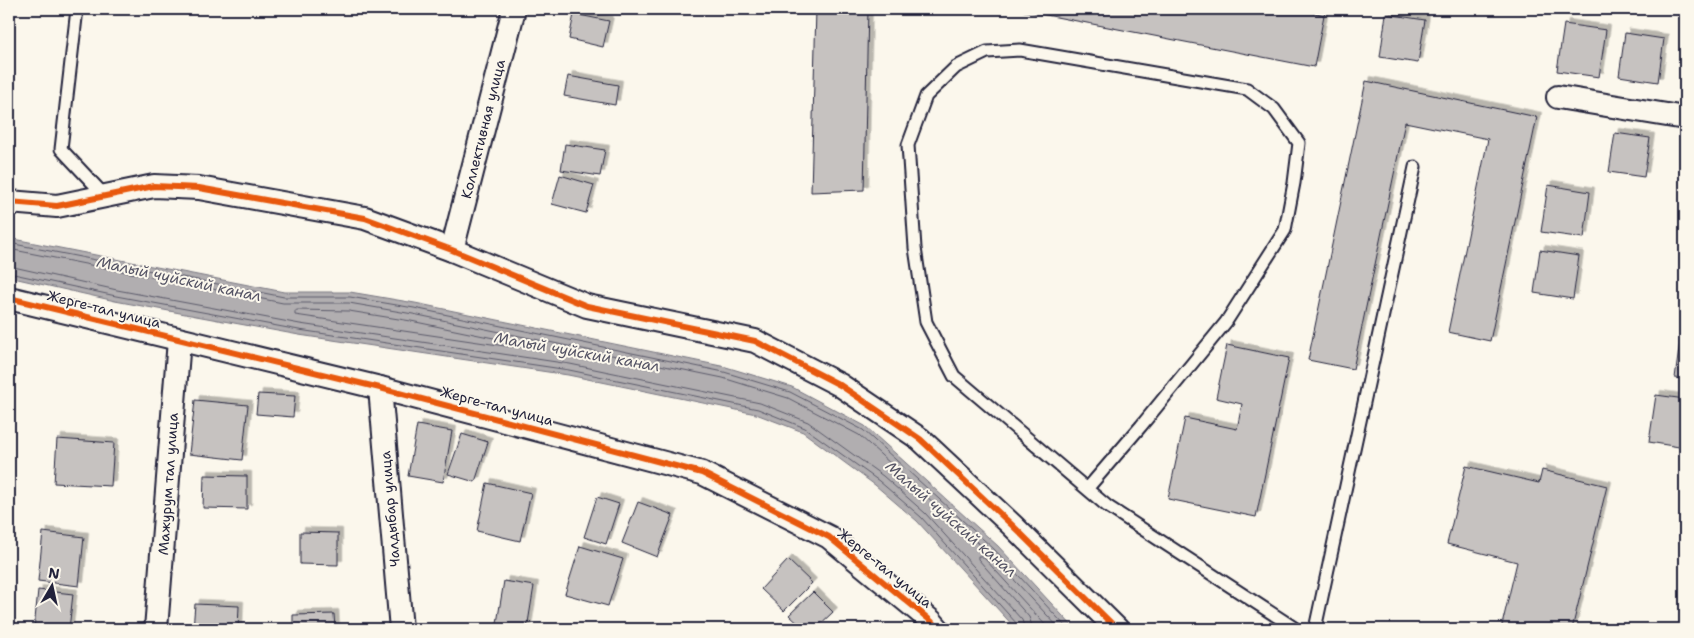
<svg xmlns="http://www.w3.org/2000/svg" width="1694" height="638" viewBox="0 0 1694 638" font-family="'Shantell Sans',sans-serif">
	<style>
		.water { fill: #b1aeb0; stroke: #787681 }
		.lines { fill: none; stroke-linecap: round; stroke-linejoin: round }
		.shore { stroke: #5b5a6a; stroke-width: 1 }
		.building { fill: #c6c2c0; stroke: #22223b; filter: url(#shadow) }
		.service-casing { stroke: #22223b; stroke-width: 15 }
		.minor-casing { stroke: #22223b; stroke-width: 26 }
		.service { stroke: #fbf7ec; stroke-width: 11 }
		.minor { stroke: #fbf7ec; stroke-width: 22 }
		.cycleway-casing { stroke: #fbf7ec; stroke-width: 9 }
		.cycleway { stroke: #e8590c; stroke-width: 6 }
		.labels { text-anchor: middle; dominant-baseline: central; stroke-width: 4; stroke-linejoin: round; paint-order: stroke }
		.street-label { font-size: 14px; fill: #22223b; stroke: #fbf7ec }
		.water-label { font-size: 15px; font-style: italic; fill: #545364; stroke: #fbf7ec }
	</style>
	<defs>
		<filter id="shadow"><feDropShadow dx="4.5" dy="-4.5" stdDeviation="0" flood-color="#0004"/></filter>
	</defs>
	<rect width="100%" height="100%" fill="#fbf7ec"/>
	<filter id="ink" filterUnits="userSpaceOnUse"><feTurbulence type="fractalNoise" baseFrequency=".02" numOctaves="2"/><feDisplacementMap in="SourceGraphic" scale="10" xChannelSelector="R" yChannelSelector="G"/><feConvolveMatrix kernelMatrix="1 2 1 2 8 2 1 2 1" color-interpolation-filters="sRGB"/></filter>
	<g filter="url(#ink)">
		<path class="water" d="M9,238L284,292H350L415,303L726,367L792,387L865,426L998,546L1075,629H1016L917,521L875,485L803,432L756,414L568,375L299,335L115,301L9,277Z"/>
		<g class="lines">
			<g class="shore">
				<path d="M9,243L284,297H350L414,308L724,372L790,392L863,430L994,549L1068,629"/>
				<path d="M9,249L283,303H349L413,314L723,378L788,398L859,435L990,554L1060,629"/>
				<path d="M9,266L117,290L300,324L570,364L760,403L808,422L883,476L925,513L1022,620L1025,629"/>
				<path d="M9,273L116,296L299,330L569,370L758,409L805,428L879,481L921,517L1017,624L1019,629"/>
				<path d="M297,310L349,311L411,321L513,342L515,345L512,347L302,316L295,315V312Z"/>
				<path d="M1033,629L1029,617L978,559V556H981L985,559L1049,629"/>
			</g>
		</g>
		<g class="building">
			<path d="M816,9H868L864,190L811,192Z"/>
			<path d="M1015,9H1294L1324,15L1314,67Z"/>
			<path d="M1301,9H1326L1324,15Z"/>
			<path d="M1404,9H1431V13Z"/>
			<path d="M574,14L609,21L603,47L569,39Z"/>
			<path d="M1386,14L1425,20L1418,63L1380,57Z"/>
			<path d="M1564,24L1606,30L1599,77L1557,71Z"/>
			<path d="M1625,33L1664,39L1658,82L1619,76Z"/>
			<path d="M568,76L618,85L615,105L564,96Z"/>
			<path d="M1366,81L1537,117L1490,341L1448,332L1488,139L1405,122L1353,369L1308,360Z"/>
			<path d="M1615,133L1650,138L1644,177L1609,172Z"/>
			<path d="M565,144L605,150L600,176L561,170Z"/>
			<path d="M560,175L594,185L586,213L552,204Z"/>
			<path d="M1548,185L1590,192L1584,238L1541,232Z"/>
			<path d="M1540,250L1579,256L1573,299L1534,293Z"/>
			<path d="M1681,334L1685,335V379L1675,378Z"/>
			<path d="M1227,345L1289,358L1256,517L1168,499L1185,418L1237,429L1242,404L1216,398Z"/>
			<path d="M258,394L295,396L293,417L256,414Z"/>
			<path d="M1656,395L1685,399V448L1649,442Z"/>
			<path d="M195,400L248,405L242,460L189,454Z"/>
			<path d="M417,425L452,431L443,482L408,476Z"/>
			<path d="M462,434L488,442L475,482L448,474Z"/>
			<path d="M57,439L114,443L111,486L54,483Z"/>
			<path d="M1466,466L1539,483L1542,470L1607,486L1572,629H1501L1517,562L1447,544Z"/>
			<path d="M204,475L247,476V509L203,508Z"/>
			<path d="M487,483L531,493L520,541L477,531Z"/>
			<path d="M597,497L619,504L606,544L584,537Z"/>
			<path d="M638,502L673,515L657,557L622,543Z"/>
			<path d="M43,532L84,537L79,586L38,581Z"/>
			<path d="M300,532L338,533V565L300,564Z"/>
			<path d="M580,546L623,559L608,606L565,594Z"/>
			<path d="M788,560L812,583L784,611L761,589Z"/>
			<path d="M504,581L534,586L527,629H496Z"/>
			<path d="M38,590L73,594L69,629H34Z"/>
			<path d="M813,592L833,612L815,629H804L789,615Z"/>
			<path d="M195,604L239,606L238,629H193Z"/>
			<path d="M334,614L335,629H293V615Z"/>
		</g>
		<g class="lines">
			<g class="service-casing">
				<g id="service">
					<path d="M77,9L61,149L105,196"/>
					<path d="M1087,489L1141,426L1226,322L1285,230L1294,183L1299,143L1274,109L1247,89L1020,50L987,52L956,67L926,96L908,145L915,248L926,322L954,376L1107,506L1296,629"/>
					<path d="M1315,629L1415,167"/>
				</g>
			</g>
			<g class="minor-casing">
				<g id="minor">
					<path d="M1558,97L1685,118"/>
					<path d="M9,202L57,206L154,186L199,188L365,218L452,250L587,306L755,341L840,385L920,439L1013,526L1117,629"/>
					<path d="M452,250L514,9"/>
					<path d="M9,298L380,388L702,473L829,537L931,621L938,629"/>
					<path d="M380,388L401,629"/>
					<path d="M156,629L179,340"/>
				</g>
			</g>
			<use href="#service" class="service"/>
			<use href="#minor" class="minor"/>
			<g class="cycleway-casing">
				<g id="cycleway">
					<path d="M9,202L57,206L154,186L199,188L365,218L452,250L587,306L755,341L840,385L920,439L1013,526L1117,629"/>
					<path d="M9,298L380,388L702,473L829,537L931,621L938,629"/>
				</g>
			</g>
			<use href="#cycleway" class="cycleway"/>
		</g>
	</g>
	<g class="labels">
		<g class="street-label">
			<text transform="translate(483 129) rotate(-76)">Коллективная улица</text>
			<text transform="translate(104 309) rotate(14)">Жерге-тал улица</text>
			<text transform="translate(497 406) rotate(15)">Жерге-тал улица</text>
			<text transform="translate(168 484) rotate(-86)">Мажурум тал улица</text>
			<text transform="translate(390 509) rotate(-95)">Чалдыбар улица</text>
			<text transform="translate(885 568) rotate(39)">Жерге-тал улица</text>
		</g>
		<g class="water-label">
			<text transform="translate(179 279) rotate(12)">Малый чуйский канал</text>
			<text transform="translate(577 352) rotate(10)">Малый чуйский канал</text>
			<text transform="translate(951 519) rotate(41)">Малый чуйский канал</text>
		</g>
	</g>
	<rect width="1694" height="638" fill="none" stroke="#fbf7ec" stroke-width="30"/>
	<rect x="15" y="15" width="1664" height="608" fill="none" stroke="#22223b" stroke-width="2" filter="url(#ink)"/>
	<g transform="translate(52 586) rotate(9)" stroke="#fbf7ec" stroke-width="4" paint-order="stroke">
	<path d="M0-4L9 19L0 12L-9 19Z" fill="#22223b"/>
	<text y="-8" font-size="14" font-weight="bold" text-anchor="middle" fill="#22223b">N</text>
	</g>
</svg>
